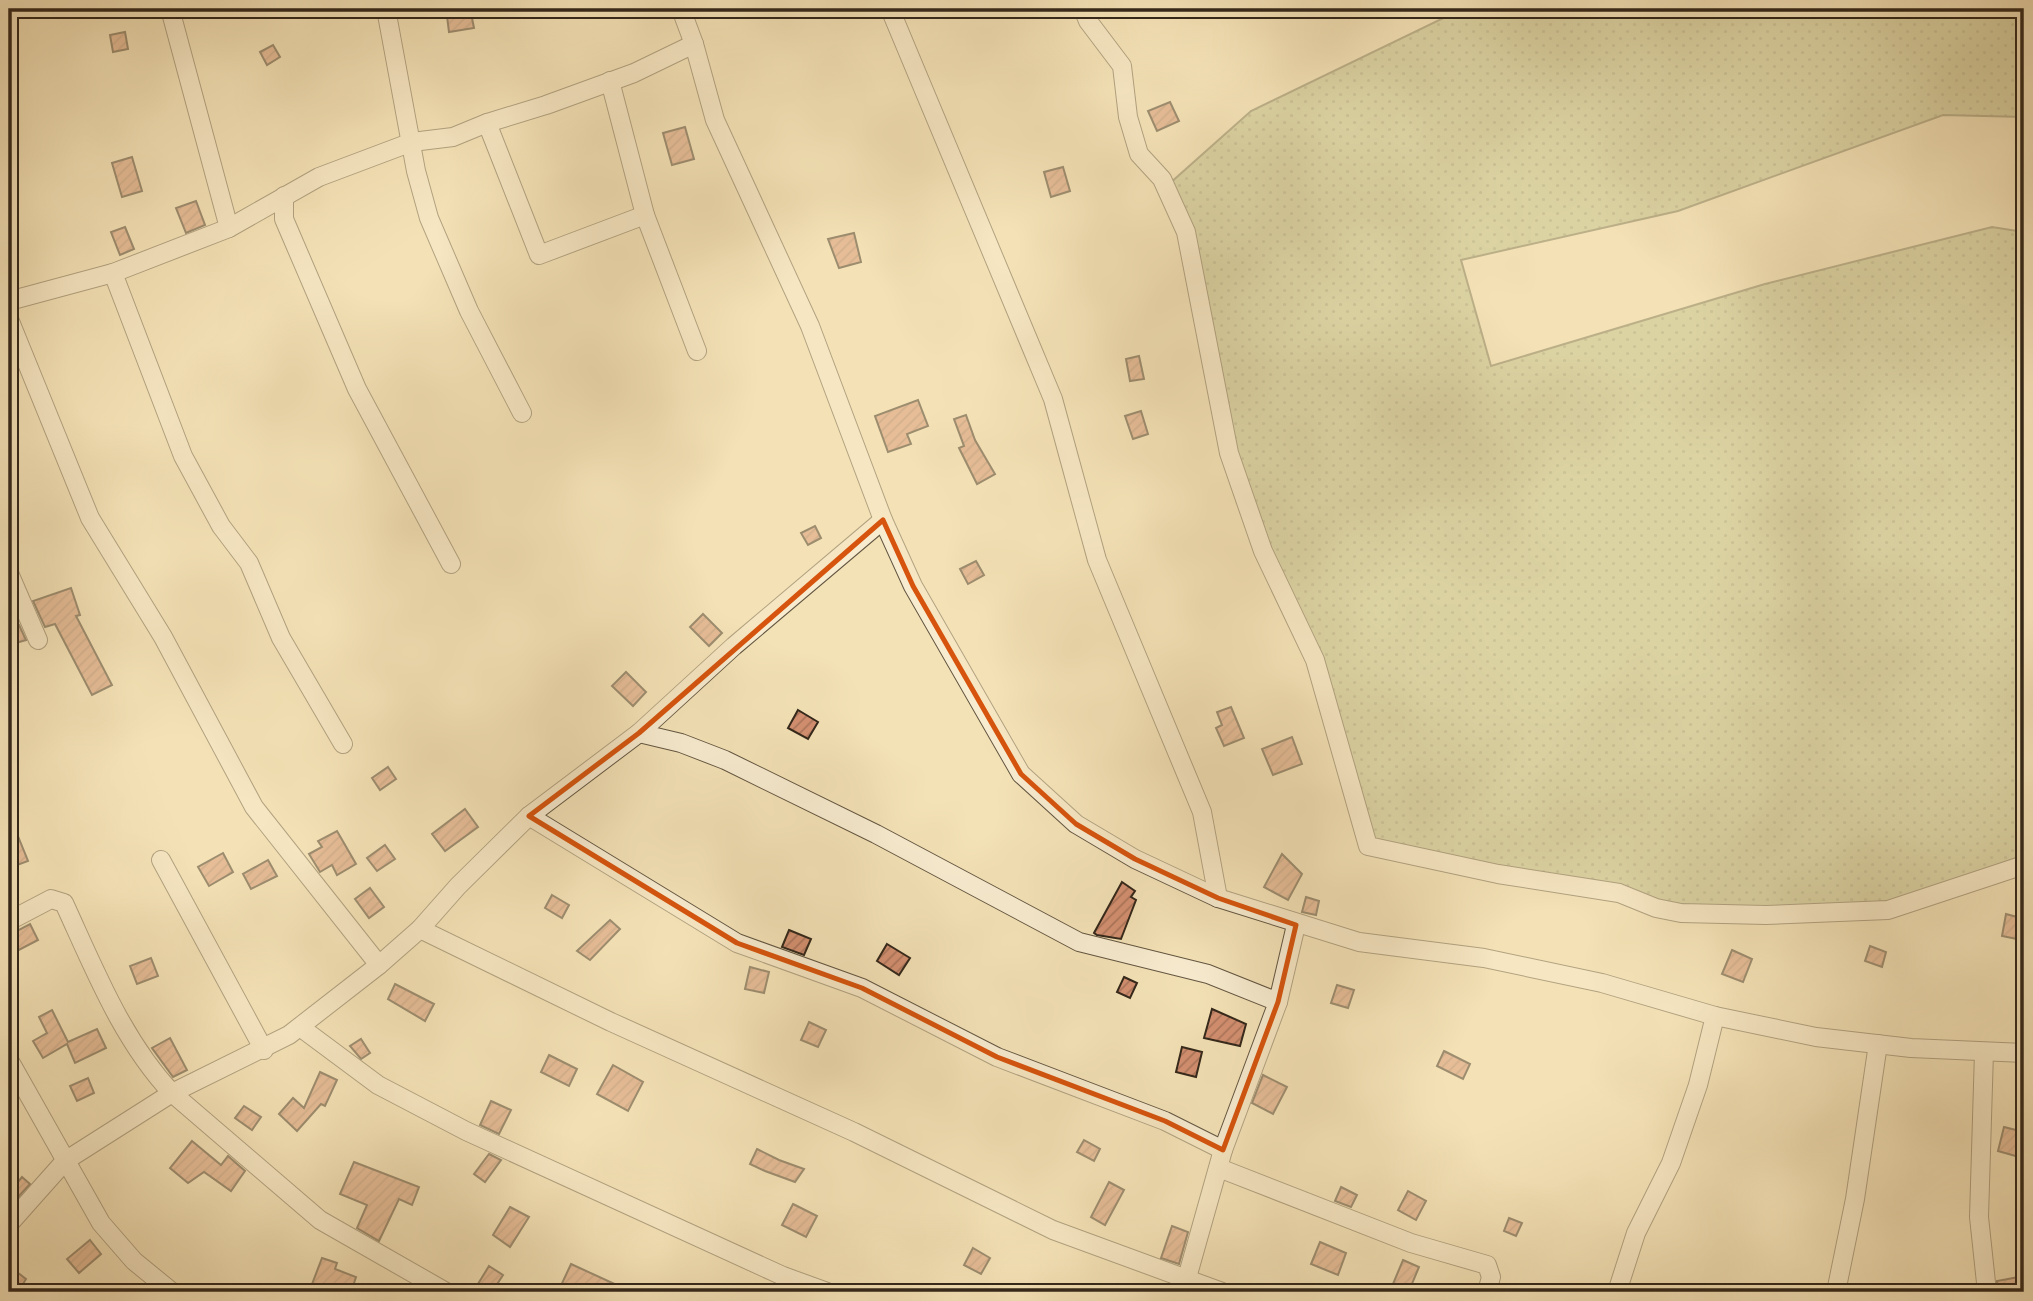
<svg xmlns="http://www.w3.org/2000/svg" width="2033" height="1301" viewBox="0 0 2033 1301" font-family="'Old Standard TT',serif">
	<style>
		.grass { fill: url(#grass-dots); stroke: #797453; stroke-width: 2 }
		.building { fill: url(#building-hatch); stroke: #33271a; stroke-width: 2 }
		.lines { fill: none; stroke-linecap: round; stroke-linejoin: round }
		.street-casing { stroke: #635641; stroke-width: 20 }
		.street { stroke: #f8ecd0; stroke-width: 18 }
		.marked { fill: none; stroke: #d6540d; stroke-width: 5; stroke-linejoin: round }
	</style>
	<defs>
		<pattern id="grass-dots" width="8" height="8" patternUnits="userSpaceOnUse" patternTransform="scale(1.75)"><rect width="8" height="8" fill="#bfc28c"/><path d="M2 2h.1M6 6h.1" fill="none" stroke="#9c9e72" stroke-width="1.8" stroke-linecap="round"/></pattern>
		<pattern id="building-hatch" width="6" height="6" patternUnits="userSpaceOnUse" patternTransform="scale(1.75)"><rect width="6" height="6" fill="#d49071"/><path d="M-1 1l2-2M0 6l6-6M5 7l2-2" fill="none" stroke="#ad765c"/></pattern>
	</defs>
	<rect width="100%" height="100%" fill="#f4e2b7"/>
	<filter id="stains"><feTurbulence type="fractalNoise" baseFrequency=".00286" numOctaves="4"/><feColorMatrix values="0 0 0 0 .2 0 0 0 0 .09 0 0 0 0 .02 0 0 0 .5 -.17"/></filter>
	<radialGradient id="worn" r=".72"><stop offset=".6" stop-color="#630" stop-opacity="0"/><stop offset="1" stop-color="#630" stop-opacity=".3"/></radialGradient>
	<path class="grass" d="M1462,9H2024V117L1943,115L1678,211L1461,260L1491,366L1765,284L1992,227L2024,232V855L1908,899L1773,913L1629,899L1370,845L1302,641L1217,427L1178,219L1159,193L1251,111Z"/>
	<g class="building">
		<path d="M471,13L474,28L449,32L447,16Z"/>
		<path d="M125,32L128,49L113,52L110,35Z"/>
		<path d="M273,45L280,57L267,65L260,52Z"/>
		<path d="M1170,102L1179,121L1157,131L1148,111Z"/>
		<path d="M685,127L694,159L672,165L663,133Z"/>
		<path d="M132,157L142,191L122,197L112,163Z"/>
		<path d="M1063,167L1070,191L1051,197L1044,172Z"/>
		<path d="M196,201L205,225L186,233L176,208Z"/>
		<path d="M125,227L134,249L120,255L111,232Z"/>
		<path d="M854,233L861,262L839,268L828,239Z"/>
		<path d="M1139,356L1144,379L1130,381L1126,359Z"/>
		<path d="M918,400L928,426L907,434L911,444L888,452L875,416Z"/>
		<path d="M1141,411L1148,434L1133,439L1125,416Z"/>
		<path d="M966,415L975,440L995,474L977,484L959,448L964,446L954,419Z"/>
		<path d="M815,526L821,538L808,545L801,533Z"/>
		<path d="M976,561L984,575L968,584L960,569Z"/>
		<path d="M71,588L80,615L76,616L112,685L92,695L55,624L45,627L33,601Z"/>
		<path d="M703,614L722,633L709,646L690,627Z"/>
		<path d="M19,625L26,640L9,645V629Z"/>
		<path d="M626,672L646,692L633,706L612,686Z"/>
		<path d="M1231,707L1244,738L1224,746L1216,728L1222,725L1217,712Z"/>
		<path d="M798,710L818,722L808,739L788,728Z"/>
		<path d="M1292,737L1302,764L1273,775L1262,749Z"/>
		<path d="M388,767L396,779L380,790L372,778Z"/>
		<path d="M465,809L478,827L445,851L432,834Z"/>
		<path d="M9,814L28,861L9,868Z"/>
		<path d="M337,831L356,864L337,875L332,865L320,872L309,854L322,847L318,841Z"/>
		<path d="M385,845L395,859L377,871L367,858Z"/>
		<path d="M223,853L233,872L209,886L198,867Z"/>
		<path d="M1282,854L1302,874L1288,900L1264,887Z"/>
		<path d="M268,860L277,876L251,889L243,874Z"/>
		<path d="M1122,882L1135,891L1131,897L1136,900L1121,939L1097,935L1094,933Z"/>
		<path d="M370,888L384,907L369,918L355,899Z"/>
		<path d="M552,895L569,905L562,918L545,908Z"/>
		<path d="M1306,897L1319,901L1316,915L1302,912Z"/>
		<path d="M2006,914L2021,918L2017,939L2002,936Z"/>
		<path d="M610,920L620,929L590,960L577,951Z"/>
		<path d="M30,924L38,940L9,955V935Z"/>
		<path d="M789,930L811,939L804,955L782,947Z"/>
		<path d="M887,944L910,958L899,975L877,961Z"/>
		<path d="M1870,946L1886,952L1882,967L1865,961Z"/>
		<path d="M1732,950L1752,959L1743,982L1722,974Z"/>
		<path d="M151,958L158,976L137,984L130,966Z"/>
		<path d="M750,967L769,972L764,993L745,989Z"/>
		<path d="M1124,977L1137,983L1130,998L1117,992Z"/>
		<path d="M395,984L434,1004L425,1021L388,999Z"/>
		<path d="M1337,985L1354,990L1348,1008L1331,1003Z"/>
		<path d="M1212,1009L1246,1024L1240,1046L1204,1038Z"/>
		<path d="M52,1010L68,1042L97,1029L106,1048L75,1063L67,1044L43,1058L33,1041L47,1033L39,1017Z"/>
		<path d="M809,1022L826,1030L818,1047L801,1040Z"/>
		<path d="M170,1038L187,1070L173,1077L152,1048Z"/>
		<path d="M361,1039L370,1053L361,1059L350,1046Z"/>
		<path d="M1182,1047L1202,1052L1196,1077L1176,1072Z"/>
		<path d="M1444,1051L1470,1064L1463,1079L1437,1066Z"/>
		<path d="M549,1055L577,1069L569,1086L541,1072Z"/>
		<path d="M613,1065L643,1082L628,1111L597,1094Z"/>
		<path d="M320,1072L337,1080L325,1106L321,1104L297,1131L279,1114L293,1098L304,1108Z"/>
		<path d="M1263,1075L1287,1087L1273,1114L1252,1103Z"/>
		<path d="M88,1078L94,1093L77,1101L70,1086Z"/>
		<path d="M491,1101L511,1110L499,1134L480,1125Z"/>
		<path d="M244,1106L261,1117L252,1130L235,1118Z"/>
		<path d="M2004,1127L2024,1132L2019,1157L1998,1151Z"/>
		<path d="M1084,1140L1100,1149L1094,1161L1077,1152Z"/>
		<path d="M192,1141L221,1165L228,1156L245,1171L231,1191L204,1172L188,1183L170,1168Z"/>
		<path d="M757,1149L779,1160L804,1169L795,1182L765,1171L750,1164Z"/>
		<path d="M489,1154L501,1160L485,1182L474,1174Z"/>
		<path d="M354,1162L419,1187L412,1205L399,1199L379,1241L357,1228L367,1205L340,1194Z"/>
		<path d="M22,1177L30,1184L9,1207V1193Z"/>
		<path d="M1109,1182L1124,1190L1105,1225L1091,1217Z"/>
		<path d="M1341,1187L1357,1195L1351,1207L1335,1201Z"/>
		<path d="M1408,1191L1426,1201L1416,1220L1398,1210Z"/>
		<path d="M793,1204L817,1216L806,1237L782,1225Z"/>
		<path d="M510,1207L529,1217L510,1247L493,1235Z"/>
		<path d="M1509,1218L1522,1223L1516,1236L1504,1231Z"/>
		<path d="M1172,1226L1188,1232L1179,1264L1161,1258Z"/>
		<path d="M90,1240L101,1254L79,1273L67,1259Z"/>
		<path d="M1320,1242L1346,1253L1338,1275L1311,1264Z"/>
		<path d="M973,1248L990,1258L981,1274L964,1265Z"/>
		<path d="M322,1258L337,1263L335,1269L356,1277L351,1292H309Z"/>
		<path d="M1403,1260L1419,1267L1409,1291L1393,1284Z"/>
		<path d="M571,1264L632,1292H558Z"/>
		<path d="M9,1266L26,1279L18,1292H9Z"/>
		<path d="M489,1266L503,1275L492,1292H473Z"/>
		<path d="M2024,1276V1292H1998L1997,1281Z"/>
	</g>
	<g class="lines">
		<g class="street-casing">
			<g id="street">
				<path d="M170,9L229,228"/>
				<path d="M386,9L416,171L429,218L469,311L522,413"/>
				<path d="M681,9L694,44L715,120L810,326L883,520L913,586L1021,774L1076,824L1135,859L1218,898L1359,942L1484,958L1602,983L1715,1016L1816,1037L1911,1048L2024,1053"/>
				<path d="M890,9L1053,399L1097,560L1202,812L1218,898"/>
				<path d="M1083,9L1088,21L1122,66L1128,117L1139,154L1162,179L1186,232L1229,453L1263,551L1315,660L1368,846L1498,874L1619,893L1656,908L1681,913L1766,915L1888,910L2024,865"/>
				<path d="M487,123L539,255L645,215L610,81"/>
				<path d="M284,196V219L357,389L451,564"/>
				<path d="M645,215L697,351"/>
				<path d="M113,273L183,456L221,526L249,563L281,638L343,744"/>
				<path d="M9,301L113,273L229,228L319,177L412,142L453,137L487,123L546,105L634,73L694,44"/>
				<path d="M9,319L90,518L163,637L254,807L379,965"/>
				<path d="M9,573L38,640"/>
				<path d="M639,733L681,743L725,760L876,834L1079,942L1208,974L1278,1002L1223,1150L1183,1292"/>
				<path d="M529,816L737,943L862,988L997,1057L1165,1121L1223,1150"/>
				<path d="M161,860L264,1050"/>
				<path d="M9,921L51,899L64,903C94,968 122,1040 172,1093L320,1220L446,1292"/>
				<path d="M420,929L611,1022L854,1132L1053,1230L1222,1292"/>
				<path d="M1278,1002L1296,925"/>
				<path d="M300,1027L378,1085L466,1131L783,1276L827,1292"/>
				<path d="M1984,1052L1979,1217L1987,1292"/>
				<path d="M9,1060L101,1223L134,1261L172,1292"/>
				<path d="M1219,1168L1411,1243L1487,1265L1491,1277L1487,1292"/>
				<path d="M9,1224L65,1161L172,1093L289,1035L379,965L420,929L458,886L529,816L639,733L734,646L883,520"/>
				<path d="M1617,1292L1636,1233L1671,1163L1698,1085L1715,1016"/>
				<path d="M1836,1292L1855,1199L1878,1044"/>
			</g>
		</g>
		<use href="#street" class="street"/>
	</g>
	<path d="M0 0H2033V1301H0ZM883,520L913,586L1021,774L1076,824L1135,859L1218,898L1296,925L1278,1002L1223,1150L1165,1121L997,1057L862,988L737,943L529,816L639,733Z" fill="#f4e2b7" fill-opacity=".55" fill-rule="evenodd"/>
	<path class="marked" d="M883,520L913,586L1021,774L1076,824L1135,859L1218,898L1296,925L1278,1002L1223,1150L1165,1121L997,1057L862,988L737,943L529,816L639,733Z"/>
	<rect width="2033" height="1301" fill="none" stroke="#f4e2b7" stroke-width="35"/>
	<rect x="10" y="10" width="2012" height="1280" fill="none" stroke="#33271a" stroke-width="3.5"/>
	<rect x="18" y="18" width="1998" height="1266" fill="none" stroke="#33271a" stroke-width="2"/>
	<rect width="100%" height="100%" filter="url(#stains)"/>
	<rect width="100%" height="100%" fill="url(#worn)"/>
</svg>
